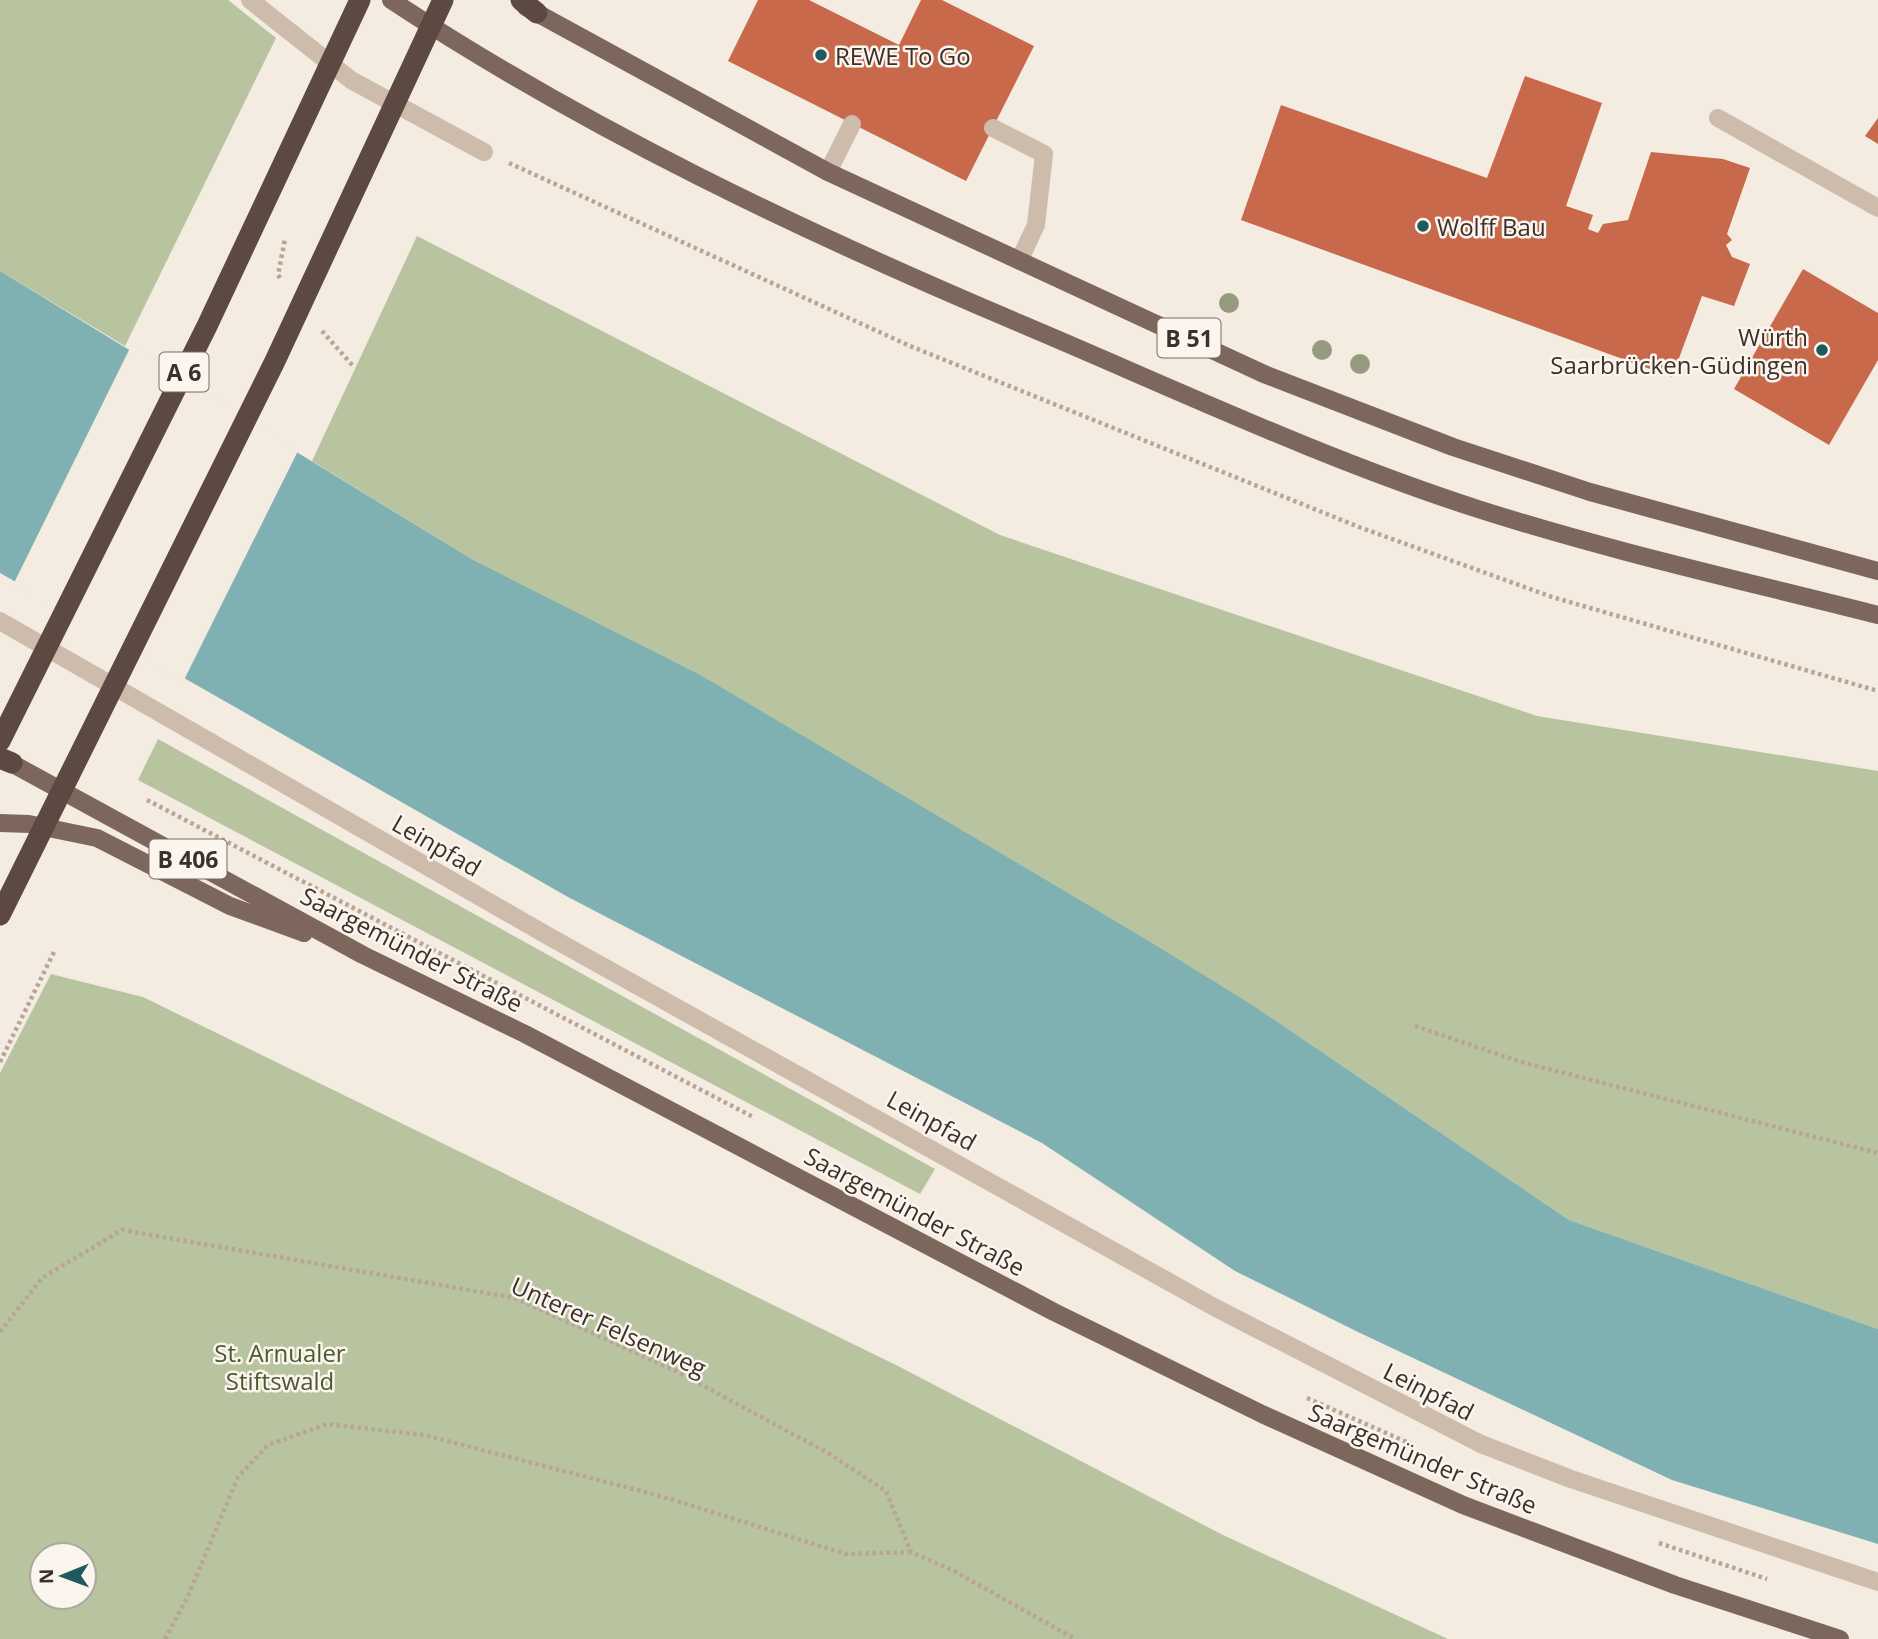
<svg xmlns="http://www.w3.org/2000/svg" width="1878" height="1639" viewBox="0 0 1878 1639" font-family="'Open Sans',sans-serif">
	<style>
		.green { fill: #b8c4a0; fill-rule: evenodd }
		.water { fill: #7fb0b2 }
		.pier { fill: #f4ebe1 }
		.building { fill: #c8694b }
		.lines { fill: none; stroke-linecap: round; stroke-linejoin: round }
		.path { stroke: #b9a596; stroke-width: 4.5; stroke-dasharray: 3.5 3.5; stroke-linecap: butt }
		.lane { stroke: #cdbbac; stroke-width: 18 }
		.primary { stroke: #7d675c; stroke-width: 18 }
		.highway { stroke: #5c4a42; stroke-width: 21 }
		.highway-bridge { stroke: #5c4a42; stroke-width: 21 }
		.tree { fill: #969b7f }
		.poi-dot { fill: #1f5a5e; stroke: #fbf5ee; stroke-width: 2.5 }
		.labels { text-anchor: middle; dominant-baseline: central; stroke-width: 5; stroke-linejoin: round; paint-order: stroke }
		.shield { fill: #fbf5ee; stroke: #756b66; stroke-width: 2 }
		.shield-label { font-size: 23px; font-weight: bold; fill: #3b302b }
		.poi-label { font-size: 24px; fill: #3b302b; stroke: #fbf5ee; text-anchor: start }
		.street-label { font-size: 24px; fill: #3b302b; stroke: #fbf5ee }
		.park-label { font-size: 24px; fill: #4a5a2e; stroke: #fbf5ee }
	</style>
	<rect width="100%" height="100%" fill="#f4ebe1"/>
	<g class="green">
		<path d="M0,0H228L276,38L125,346L0,271Z"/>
		<path d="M417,236L1000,535L1537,716L1878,771V1329L1569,1220L1260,1010L475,561L312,461Z"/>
		<path d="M158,739L935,1169L920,1194L138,780Z"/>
		<path d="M51,974L143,997L898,1366L1223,1535L1448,1639H0V1073ZM42,1555H84V1597H42Z"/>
	</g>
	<path class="water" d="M0,271L475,561L702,676L1152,943L1260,1010L1569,1220L1878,1329V1544L1672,1480L1358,1332L1235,1271L1042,1143L568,897L0,573Z"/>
	<path class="pier" d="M131,346L299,449L183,682L13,585Z"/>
	<g class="building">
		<path d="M758,0H809L899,45L921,0H942L1034,46L966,181L728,61Z"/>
		<path d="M1525,76L1602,103L1566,206L1593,215L1588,229L1598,233L1603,224L1628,220L1651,152L1723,159L1750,168L1727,234L1732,240L1726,245L1732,257L1750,264L1734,306L1702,296L1672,377L1241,220L1281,105L1487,178Z"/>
		<path d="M1878,118V144L1865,136Z"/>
		<path d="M1803,269L1878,313V360L1829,445L1734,389Z"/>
	</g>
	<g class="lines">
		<g class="path">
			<path d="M509,163L910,346L1359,527L1552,597L1878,691"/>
			<path d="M280,278L278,275L285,239"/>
			<path d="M322,331L354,367"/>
			<path d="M147,800L753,1117"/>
			<path d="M1415,1026L1521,1062L1878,1153"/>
			<path d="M0,1062L54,952"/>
			<path d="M0,1332L42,1278L122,1230L515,1298L676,1371L828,1453L886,1491L911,1552L954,1571L1075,1639"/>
			<path d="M1307,1398L1411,1444"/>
			<path d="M1659,1543L1767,1579"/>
			<path d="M165,1639L188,1596L238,1477L268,1445L327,1424L424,1435L664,1497L846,1554L911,1552"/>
		</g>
		<g class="lane">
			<path d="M250,0L351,80L484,152"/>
			<path d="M1718,118L1878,208"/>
			<path d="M993,128L1044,154L1036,225L1020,259"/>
			<path d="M828,172L852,124"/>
			<path d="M0,621L550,937L1214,1307L1481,1444L1571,1479L1878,1582"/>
		</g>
		<g class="primary">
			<path d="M391,0C588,130 802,231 1019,323C1171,387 1320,458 1478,509C1609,551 1744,581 1878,615"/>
			<path d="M526,7L828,172L1264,374L1453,447L1590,492L1878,571"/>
			<path d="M0,757L363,955L525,1034L1054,1312L1262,1414L1463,1505L1675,1585L1840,1639"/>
			<path d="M0,823L29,824L97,838L230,906L304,933"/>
		</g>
		<g class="highway">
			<path d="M521,0L537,13"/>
			<path d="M0,758L12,763"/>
		</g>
		<g class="highway-bridge">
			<path d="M0,741L207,326L360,0"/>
			<path d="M0,915L275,361L443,0"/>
		</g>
	</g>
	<g class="tree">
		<circle cx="1229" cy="303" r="10"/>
		<circle cx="1322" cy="350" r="10"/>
		<circle cx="1360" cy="364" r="10"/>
	</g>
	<g class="poi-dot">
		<circle cx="821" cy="55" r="7"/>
		<circle cx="1423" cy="226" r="7"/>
		<circle cx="1822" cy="350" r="7"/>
	</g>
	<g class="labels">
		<g class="shield">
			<rect x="1157.5" y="318.5" width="63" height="39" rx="5"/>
			<rect x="159.5" y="352.5" width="49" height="39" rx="5"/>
			<rect x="149.5" y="839.5" width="77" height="39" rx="5"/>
		</g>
		<g class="shield-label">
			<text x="1189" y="338">B 51</text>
			<text x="184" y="372">A 6</text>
			<text x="188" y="859">B 406</text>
		</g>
		<g class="poi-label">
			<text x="835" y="55">REWE To Go</text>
			<text x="1437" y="226">Wolff Bau</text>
			<text x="1808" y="336" text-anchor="end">Würth<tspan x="1808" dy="28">Saarbrücken-Güdingen</tspan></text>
		</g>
		<g class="street-label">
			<text transform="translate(437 845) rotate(30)">Leinpfad</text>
			<text transform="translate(412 949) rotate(27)">Saargemünder Straße</text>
			<text transform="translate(932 1120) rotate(29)">Leinpfad</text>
			<text transform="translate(915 1211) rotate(28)">Saargemünder Straße</text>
			<text transform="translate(609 1326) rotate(24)">Unterer Felsenweg</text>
			<text transform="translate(1429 1391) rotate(27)">Leinpfad</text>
			<text transform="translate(1423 1458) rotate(23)">Saargemünder Straße</text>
		</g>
		<g class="park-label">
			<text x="280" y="1352">St. Arnualer<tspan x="280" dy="28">Stiftswald</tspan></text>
		</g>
	</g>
	<g transform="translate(63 1576) rotate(269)"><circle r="33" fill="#fbf5ee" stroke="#aea6a0" stroke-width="2"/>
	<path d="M0-5L12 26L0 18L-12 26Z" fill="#1f5a5e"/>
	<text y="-10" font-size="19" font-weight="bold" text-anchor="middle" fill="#3b302b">N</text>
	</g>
</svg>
